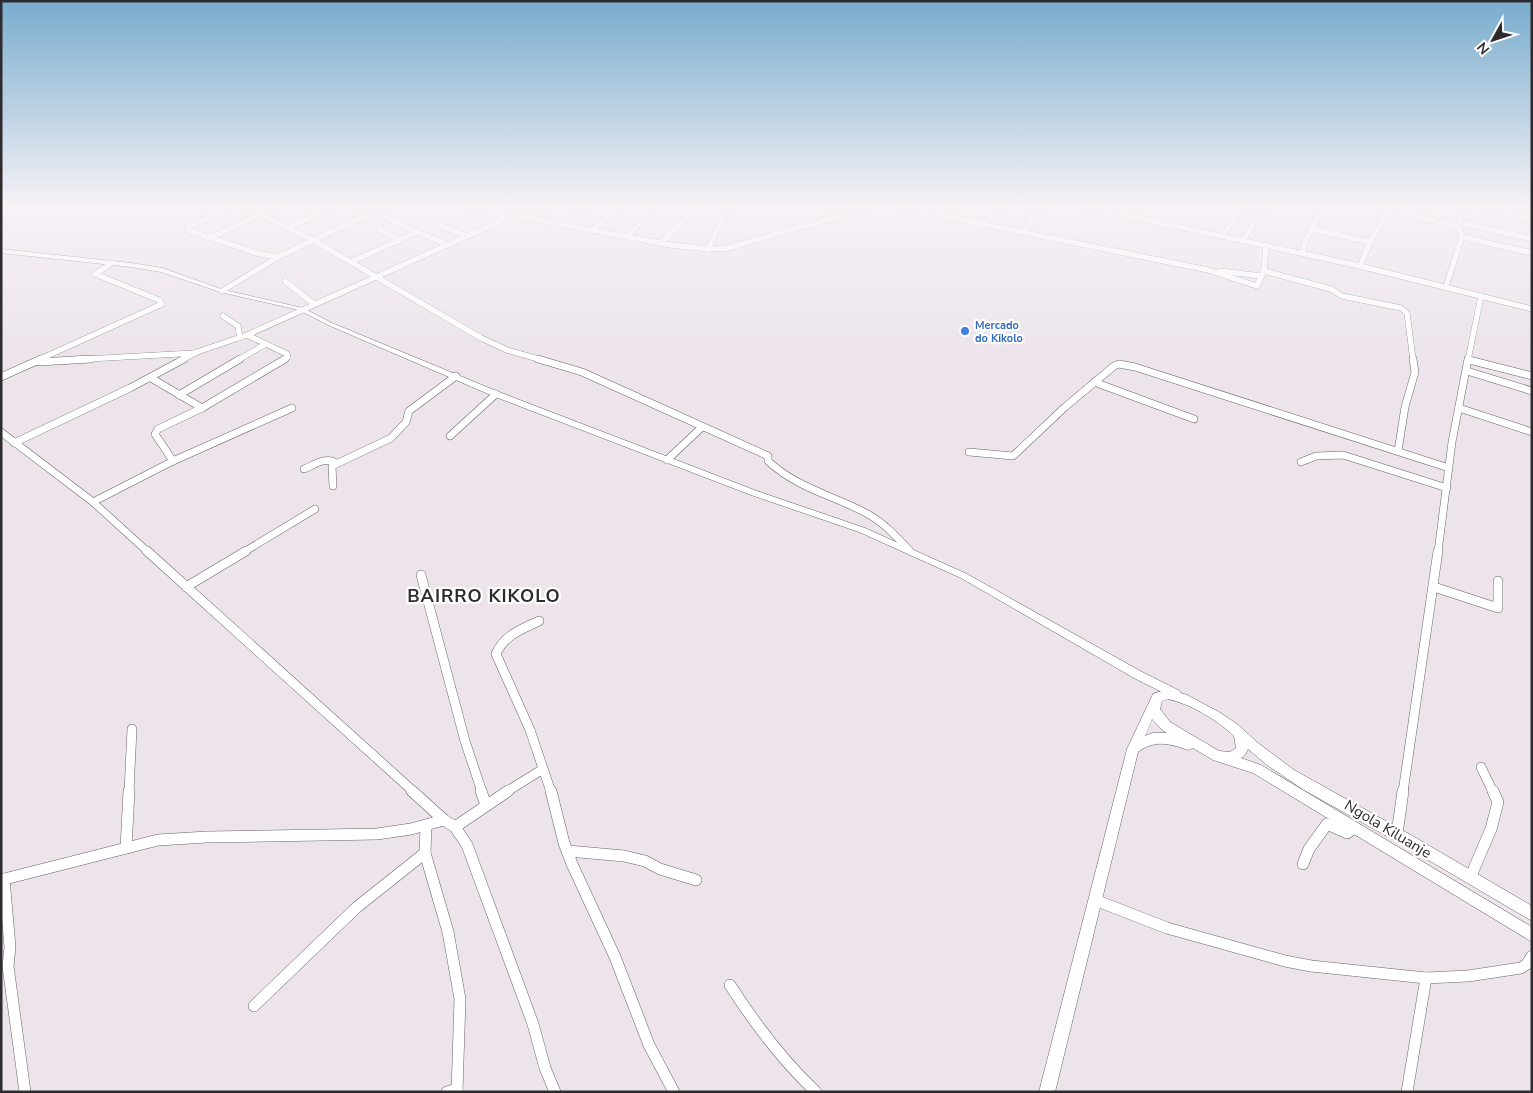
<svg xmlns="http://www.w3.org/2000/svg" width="1533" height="1093" viewBox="0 0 1533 1093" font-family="'Nunito Sans',sans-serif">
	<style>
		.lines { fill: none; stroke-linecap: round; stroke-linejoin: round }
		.minor-far3-casing { stroke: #6a636a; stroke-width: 6 }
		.minor-far2-casing { stroke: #6a636a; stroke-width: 8 }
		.minor-far1-casing { stroke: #6a636a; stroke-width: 10 }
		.minor-casing { stroke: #6a636a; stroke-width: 12 }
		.tertiary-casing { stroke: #6a636a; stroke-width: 1 }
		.secondary-casing { stroke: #6a636a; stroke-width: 1 }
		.minor-far3 { stroke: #fff; stroke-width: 5.5 }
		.minor-far2 { stroke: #fff; stroke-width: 7 }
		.minor-far1 { stroke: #fff; stroke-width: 9 }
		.minor { stroke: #fff; stroke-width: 11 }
		.tertiary { fill: #fff; fill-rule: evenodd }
		.secondary { fill: #fff; fill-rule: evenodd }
		.shop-dot { fill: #3f7fe0; stroke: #fff; stroke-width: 2 }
		.labels { text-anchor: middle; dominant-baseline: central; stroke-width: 4.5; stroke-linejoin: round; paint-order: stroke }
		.far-shop-label { font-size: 11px; font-weight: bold; fill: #366cbe; stroke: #fff; text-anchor: start }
		.near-street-label { font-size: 15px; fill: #2e2b2e; stroke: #fff }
		.district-label { font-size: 18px; font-weight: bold; letter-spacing: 1px; fill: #2e2b2e; stroke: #fff }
	</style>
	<rect width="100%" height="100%" fill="#ece3eb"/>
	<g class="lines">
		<g class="minor-far3-casing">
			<g id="minor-far3">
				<path d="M230,207L187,228V230L256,253L278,257L383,207"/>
				<path d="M245,207L313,240L481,338L507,350L542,360"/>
				<path d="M468,207L671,245L708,249L728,248L870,207"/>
				<path d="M575,207L610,214"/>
				<path d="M899,207L1208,270L1257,286L1264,271L1266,246"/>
				<path d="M1087,207L1360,266L1532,309"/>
				<path d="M1381,207L1459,227L1462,237L1446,286"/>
				<path d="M1482,207L1532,218"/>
				<path d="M372,212L448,245"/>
				<path d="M943,217L954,207"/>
				<path d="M541,221L557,207"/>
				<path d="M1459,222L1532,239"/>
				<path d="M982,224L1000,207"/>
				<path d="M1459,225L1462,207"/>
				<path d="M441,226L467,236"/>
				<path d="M289,227L337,207"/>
				<path d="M1311,229L1370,242"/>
				<path d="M380,230L399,240"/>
				<path d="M593,230L617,207"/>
				<path d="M1023,232L1042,207"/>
				<path d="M628,236L654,207"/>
				<path d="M1222,236L1242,207"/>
				<path d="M1462,237L1532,253"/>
				<path d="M209,238L277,207"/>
				<path d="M1243,240L1265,207"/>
				<path d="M662,243L696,207"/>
				<path d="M708,249L728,207"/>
				<path d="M1302,253L1305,242L1323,207"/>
				<path d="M351,262L417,232"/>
				<path d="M1360,266L1370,242L1390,209"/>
				<path d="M1220,271L1261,276"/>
				<path d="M1264,271L1331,289L1342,296L1401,308L1407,313L1413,360"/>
				<path d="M285,281L314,304"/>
				<path d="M222,291L278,257"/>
				<path d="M223,316L238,326L240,338"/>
				<path d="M247,335L287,354L288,357L283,360"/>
				<path d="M38,360L162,304L159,300L95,274L112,263"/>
				<path d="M69,360L195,353"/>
				<path d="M182,360L197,352L247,335L492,225L508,215"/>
				<path d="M238,360L264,345"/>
				<path d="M1468,360L1481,296"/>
			</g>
		</g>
		<g class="minor-far2-casing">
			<g id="minor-far2">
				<path d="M538,359L582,372L768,456V461C797,488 832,495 866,513C883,522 897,537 910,551"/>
				<path d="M1469,360L1532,376"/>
				<path d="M39,362L91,359"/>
				<path d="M1467,371L1532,391"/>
				<path d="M1,377L41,359"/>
				<path d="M151,378L202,408"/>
				<path d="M1094,382L1194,419"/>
				<path d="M179,395L240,359"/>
				<path d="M1459,408L1532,432"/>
				<path d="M1,432L93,502L148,552"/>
				<path d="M450,436L496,394"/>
				<path d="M14,443L130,388L184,359"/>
				<path d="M1398,451L1405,407L1415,372L1413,359"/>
				<path d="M969,452L1013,456L1065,407L1114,366L1119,364L1135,367L1449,468"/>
				<path d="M667,460L702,427"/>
				<path d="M173,461L155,434L158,429L202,408L285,359"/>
				<path d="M1301,462L1316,456L1343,455L1447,488"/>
				<path d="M304,469C314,465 326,456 336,463"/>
				<path d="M333,486L332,466L391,438L406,422L409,411L456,376"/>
				<path d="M93,502L173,461L292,408"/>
				<path d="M244,552L315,509"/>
				<path d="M1438,552L1452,442L1468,359"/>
			</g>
		</g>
		<g class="minor-far1-casing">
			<g id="minor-far1">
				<path d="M147,551L414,792"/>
				<path d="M421,575L465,741L482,792"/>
				<path d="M186,587L246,551"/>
				<path d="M1434,587L1498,608V581"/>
				<path d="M539,621C522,629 504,635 496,654L530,730L551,792"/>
				<path d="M1481,767L1493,792"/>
				<path d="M129,792L132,729"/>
				<path d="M506,792L543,769"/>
				<path d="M1403,792L1438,551"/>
			</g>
		</g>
		<g class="minor-casing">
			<g id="minor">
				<path d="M412,791L444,820L455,827L467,845L533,1024L545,1068L555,1092"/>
				<path d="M481,791L486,805"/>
				<path d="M551,791L564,843L572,864L615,957L649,1045L674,1092"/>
				<path d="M426,826L425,853L448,932L460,999L457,1092"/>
				<path d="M455,827L508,791"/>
				<path d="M1397,834L1403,791"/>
				<path d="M126,848L129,791"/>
				<path d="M568,851L624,856L645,861L660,869L696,880"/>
				<path d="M1303,864L1309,849L1327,824L1347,833L1354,828"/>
				<path d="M1470,878L1491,829L1498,802L1493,791"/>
				<path d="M4,879L10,947L8,966L25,1092"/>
				<path d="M1,880L158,840L207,837L377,834L411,829L444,820"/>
				<path d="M1095,900L1167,928L1285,961L1311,966L1426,978L1468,976L1521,968L1527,964L1532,956"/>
				<path d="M730,985C755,1024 782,1060 816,1092"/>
				<path d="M254,1006L357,907L425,853"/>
				<path d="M447,1092L457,1089"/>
				<path d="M1407,1092L1426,978"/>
			</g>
		</g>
		<g class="tertiary-casing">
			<path id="tertiary" d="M1,249L131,263L162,268L224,290L303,308L332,323L499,392L757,491L865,528L967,574L1142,672L1180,691L1181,694L1180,697L1176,698L1172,697L1134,678L961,578L859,532L751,495L493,396L328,325L299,310L220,292L161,272L131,267L1,253Z"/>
		</g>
		<g class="secondary-casing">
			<path id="secondary" d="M1168,689L1187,695L1219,712L1237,724L1258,743L1294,770L1411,835L1532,906V921L1401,844L1304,790L1267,765L1248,749L1245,755L1241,758L1261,765L1532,927V942L1253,773L1213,760L1193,748L1188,750C1170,744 1155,739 1138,752L1055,1092H1039L1127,749L1153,694ZM1168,699C1191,704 1217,720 1234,736L1236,748L1230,752L1219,751L1170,722L1160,709L1162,701ZM1152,719L1162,730L1167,733H1153L1145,736Z"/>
		</g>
		<use href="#minor-far3" class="minor-far3"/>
		<use href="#minor-far2" class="minor-far2"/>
		<use href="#minor-far1" class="minor-far1"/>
		<use href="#minor" class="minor"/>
		<use href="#tertiary" class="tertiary"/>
		<use href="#secondary" class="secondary"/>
	</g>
	<linearGradient id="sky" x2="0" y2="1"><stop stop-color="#78accd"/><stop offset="0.57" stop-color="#f6f2f6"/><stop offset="1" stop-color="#f6f2f6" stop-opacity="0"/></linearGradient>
	<rect width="1533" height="360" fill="url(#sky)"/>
	<circle class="shop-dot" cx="965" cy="331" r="5"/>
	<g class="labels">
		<g class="far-shop-label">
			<text x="975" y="325">Mercado<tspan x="975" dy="13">do Kikolo</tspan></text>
		</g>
		<g class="near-street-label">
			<text transform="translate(1388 829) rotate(31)">Ngola Kiluanje</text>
		</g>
		<g class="district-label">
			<text x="484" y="596">BAIRRO KIKOLO</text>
		</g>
	</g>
	<rect width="1533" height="1093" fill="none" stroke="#2e2b2e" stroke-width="5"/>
	<g transform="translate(1493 40) rotate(230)" stroke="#ffffff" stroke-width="4" paint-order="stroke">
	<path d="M0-4L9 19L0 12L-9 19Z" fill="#2e2b2e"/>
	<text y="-8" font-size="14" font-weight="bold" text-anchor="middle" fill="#2e2b2e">N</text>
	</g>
</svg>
